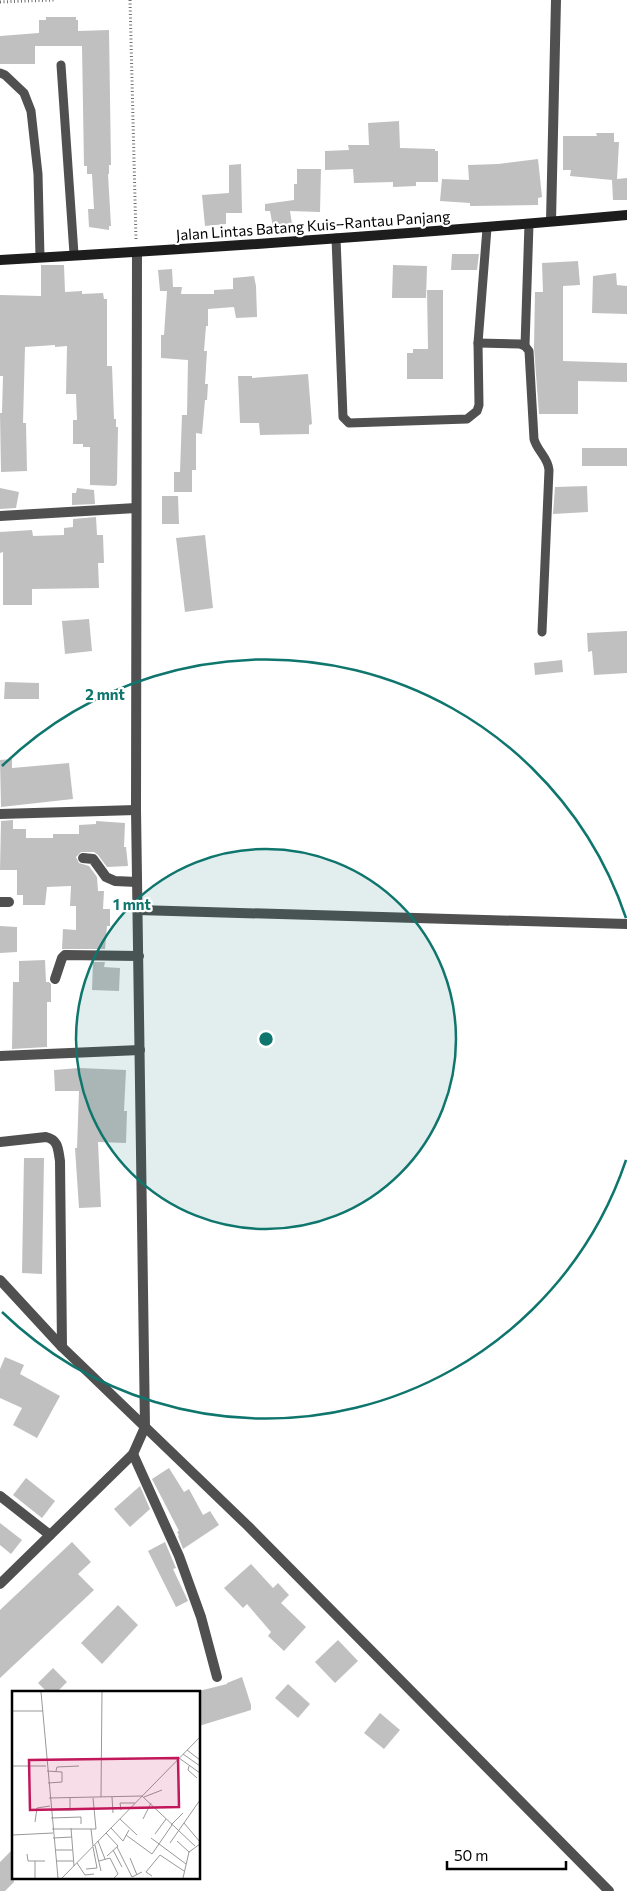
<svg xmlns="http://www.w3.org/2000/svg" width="627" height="1891" viewBox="0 0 627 1891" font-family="Commissioner,sans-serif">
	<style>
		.building { fill: #c0c0c0 }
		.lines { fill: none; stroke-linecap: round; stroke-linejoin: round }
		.path { stroke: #727272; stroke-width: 3; stroke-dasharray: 1 2.5; stroke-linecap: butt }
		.lane { stroke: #505050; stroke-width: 9 }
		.street { stroke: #505050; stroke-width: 10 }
		.secondary { stroke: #1d1d1d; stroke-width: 10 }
		.ring { fill: none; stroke: #0f766e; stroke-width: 2.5 }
		.labels { text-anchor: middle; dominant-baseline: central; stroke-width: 4.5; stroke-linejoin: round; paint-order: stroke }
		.street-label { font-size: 15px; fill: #000; stroke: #fff }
		.inset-road { fill: none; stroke: #999; stroke-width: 1 }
		.view { fill: #c2185b; fill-opacity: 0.15; stroke: #c2185b; stroke-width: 2.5 }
		.inset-edge { fill: none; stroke: #000; stroke-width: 2.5 }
		.centre { fill: #0f766e; stroke: #fff; stroke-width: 2.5 }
		.ring-label { font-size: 15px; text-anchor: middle; font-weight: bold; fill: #0f766e; stroke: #fff; stroke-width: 4.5; stroke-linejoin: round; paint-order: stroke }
	</style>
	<rect width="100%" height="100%" fill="#fff"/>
	<g class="building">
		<path d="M46,17H76V20H78V31L109,30L111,165H109V174H108L111,226H109V230L89,227L88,209H94L92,174H87V166H84L82,46H35V64H0V36L39,33V20H46Z"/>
		<path d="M399,121L400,148L435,149V151H438V182H416V186L393,187V182L356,183H354L353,169L325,170V151L349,150L348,145H369L368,123Z"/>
		<path d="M596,133H614V142H619L617,179L627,178V200H613L612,180L570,176L571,170H563V136H597Z"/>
		<path d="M538,159L542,197L538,198V205L470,206V203L440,201L442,179L469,180L468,165L498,164Z"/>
		<path d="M241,164L242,213H226V224L205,226L202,195L229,193V165Z"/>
		<path d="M297,169H321L320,212L290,211L292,224L273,227L270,211H265V204L294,200V184H297Z"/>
		<path d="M452,254H479L477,270H451Z"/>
		<path d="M578,261L580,285L563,286V361L627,363V382L578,381V414H539L534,348L535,292H543L542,263Z"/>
		<path d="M41,265H64L65,292L82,291V294L103,293L104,299H107V366H112L114,419H116V427H118L117,484L115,486L90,485V447H83V444H73V420H77L76,394H66L67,346L55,347V345L25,347L23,423H26L27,471L1,472L0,413H2L3,376H0V295L41,296Z"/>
		<path d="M393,265L427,266L426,298H392Z"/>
		<path d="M172,269L173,287H182L181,294H214V290L233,289V278L254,276L256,286L257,317L236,318L234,307L208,309V326H206L204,351H207L205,384H208L207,400H205L202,434L196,433V470H192V492H174V472H180L182,415H187L188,360L161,358V335H164L167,291H160L158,270Z"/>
		<path d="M616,273L617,285L627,286V314L592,313L593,276Z"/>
		<path d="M427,290H443V379H407V353H413V349H428Z"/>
		<path d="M308,374L312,424L309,425V434L260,435L259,423H240L238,376H252V378Z"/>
		<rect x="582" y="448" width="45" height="18"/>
		<path d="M587,486L588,512L553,514L555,487Z"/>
		<path d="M0,488L19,492L16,508L0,509Z"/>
		<path d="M77,488L94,490L95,504L72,505V493H76Z"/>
		<path d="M162,496H178L179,524H162Z"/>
		<path d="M96,517L97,535H103L104,563H98L99,588L32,589V605H3V552L0,553V532L32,530L33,536L64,535V528L73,527V519Z"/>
		<path d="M205,535L213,608L185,612L176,538Z"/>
		<path d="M89,619L92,651L65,654L62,621Z"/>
		<path d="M627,631V673L594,675L592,651L588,652L587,633Z"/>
		<path d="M562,660L563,672L535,675L534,663Z"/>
		<path d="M5,682L39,683V699H4Z"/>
		<path d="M12,759V768L69,763L73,799L1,807L0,760Z"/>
		<path d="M13,820V829H26V838H53V834H79V825L96,824V821L125,823L124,847H126L128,866L107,867L98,855L94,852H81L76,857L79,863L89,866L97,877L98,891H104L103,909H110V926H107L105,949H62L63,929L76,930V906H70L71,886L47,887L45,905H23V895H17V870H0L1,821Z"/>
		<path d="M0,926L17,927V952L0,953Z"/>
		<path d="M45,960L46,982H49L51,984V1002H47V1047L12,1049L13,982H19V961Z"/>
		<path d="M93,962H105L104,967L120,968L119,991L92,990Z"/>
		<path d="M79,1068L126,1070L124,1111H127L126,1143L98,1142L101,1207L79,1208L75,1148H77L79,1091H55L54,1070Z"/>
		<path d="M24,1158H44L42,1274L22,1273Z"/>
		<path d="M5,1357L24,1365L20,1374L60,1396L37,1438L13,1425L22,1408L0,1398V1369Z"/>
		<path d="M169,1468L184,1492L189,1489L203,1515L210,1511L219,1525L183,1549L178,1536L179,1535L177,1532L179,1531L152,1479Z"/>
		<path d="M26,1478L55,1501L42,1518L13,1495Z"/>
		<path d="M140,1486L150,1509L130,1527L114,1509Z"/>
		<path d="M0,1523L22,1540L11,1554L0,1545Z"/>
		<path d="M72,1542L91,1562L78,1574L94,1590L0,1678V1610Z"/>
		<path d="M165,1542L176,1568L173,1569L188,1601L176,1607L148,1551Z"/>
		<path d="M251,1564L273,1588L278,1583L289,1595L281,1603L306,1627L284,1651L268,1636L271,1632L247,1604L243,1608L224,1588Z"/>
		<path d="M118,1605L138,1625L102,1664L81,1643Z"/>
		<path d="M338,1640L358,1661L335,1683L315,1662Z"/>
		<path d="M53,1668L67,1682L57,1692H47L38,1683Z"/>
		<path d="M242,1677L251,1705V1710L199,1726V1691L227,1684V1683Z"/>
		<path d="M288,1684L310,1704L298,1718L275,1698Z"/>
		<path d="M380,1713L400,1730L384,1749L364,1733Z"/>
		<path d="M14,1848V1882L5,1891H0V1862Z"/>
	</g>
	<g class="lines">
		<g class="path">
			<path d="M130,0L136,239"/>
			<path d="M0,2L54,0"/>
		</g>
		<g class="lane">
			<path d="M61,65L74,254"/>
			<path d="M0,73L5,75L24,93L31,111L38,174L40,257"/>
			<path d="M336,238L343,417L349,423L467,419L477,411L479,405L478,343L487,228"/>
			<path d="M478,343L520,344L525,346L529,351L534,439C537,451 548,457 549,470L542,632"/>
			<path d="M525,346L529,224"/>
		</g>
		<g class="street">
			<path d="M551,221L556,0"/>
			<path d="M0,516L136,508"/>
			<path d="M0,814L136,810"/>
			<path d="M83,858L93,859L106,877L115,881L137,882"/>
			<path d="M0,902H9"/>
			<path d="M138,910L627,924"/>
			<path d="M55,979L62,958L65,955L139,956"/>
			<path d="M0,1056L140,1050"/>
			<path d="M0,1142L46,1137C59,1140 58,1150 60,1161L62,1347"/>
			<path d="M0,1280L62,1347L248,1526L609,1891"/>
			<path d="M133,1454L179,1556L201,1617L217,1677"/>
			<path d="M0,1496L50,1535"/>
			<path d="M0,1584L133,1454L145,1427L136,810L137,252"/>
		</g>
		<path class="secondary" d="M0,260C209,248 418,234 627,215"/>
	</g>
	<circle cx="266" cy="1039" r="190" fill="#0f766e" fill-opacity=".12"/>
	<g class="ring">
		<circle cx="266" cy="1039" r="190"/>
		<path d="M626 1160A380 380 0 0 1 2 1312M2 766A380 380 0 0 1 626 918"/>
	</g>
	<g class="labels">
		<g class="street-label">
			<text transform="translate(313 225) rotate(-4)">Jalan Lintas Batang Kuis–Rantau Panjang</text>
		</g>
	</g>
	<g transform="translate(12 1691)">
		<rect width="188" height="188" fill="#fff"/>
		<path class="inset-road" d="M29,1L46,187M0,20H31M175,59L188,69M171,63L188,75M167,67L188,82M0,75H34M177,75L176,79L185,87M35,80L50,81V91L36,92M44,80L45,76L67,75M89,106L90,1M100,106L101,122M132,106L150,99M37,107L130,105L183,155M58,107V119L82,118M38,119H58M109,119L108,112H123M39,127L69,126V133M108,128L125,144M131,128L139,112M23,131L25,117L38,115M172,132L188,151M159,134L171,122M59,137L62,175M99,137L111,150L117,139M40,138H84L81,107M79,138L81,155M94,142L106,155L95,165M143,143L154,128M0,144L41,142M114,144L140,163L160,134M41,147L60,146M139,147L174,173M86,150L93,168M165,150L177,161M158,152L188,109M83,154L89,180M105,156L120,186L130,181M43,159H60M101,159L110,176M15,163L16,170H33M118,167L125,184M23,170V187M44,170H61M87,170L98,167L106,183L102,187M65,172L73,184L82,183M74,178L85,177L81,156M140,185L134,181L148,164L172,180M50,187L188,46M171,187L177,161L188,153"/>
		<path class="view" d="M166,67L167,116L18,119L17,69Z"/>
		<rect width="188" height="188" class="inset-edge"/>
	</g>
	<circle cx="266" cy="1039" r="8" class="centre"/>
	<g class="ring-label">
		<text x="105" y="700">2 mnt</text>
		<text x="132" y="910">1 mnt</text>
	</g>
	<path d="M447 1861v8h119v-8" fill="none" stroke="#000000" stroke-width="2.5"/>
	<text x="454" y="1861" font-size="15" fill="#000000" stroke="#ffffff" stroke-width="4" paint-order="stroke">50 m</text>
</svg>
